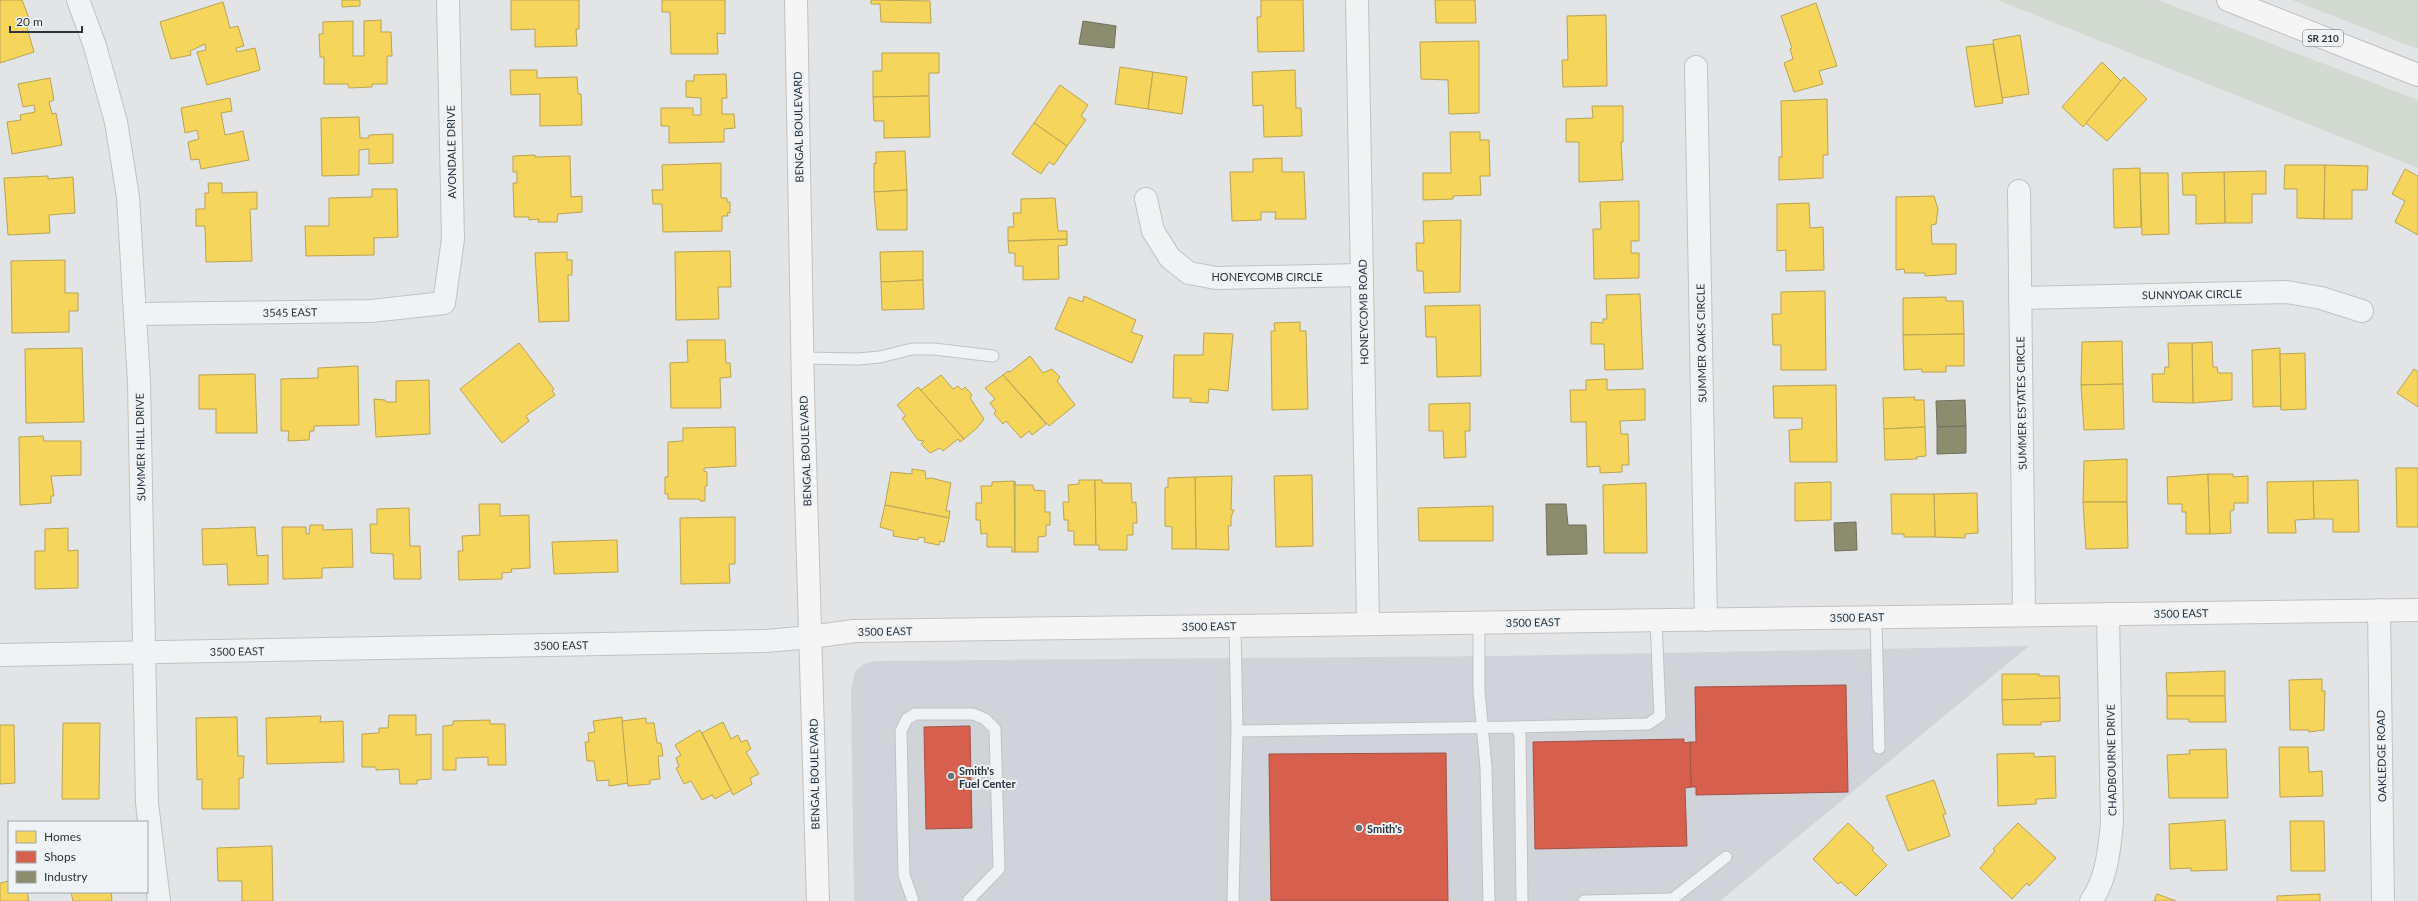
<svg xmlns="http://www.w3.org/2000/svg" width="2418" height="901" viewBox="0 0 2418 901" font-family="Lato,sans-serif">
	<style>
		.built { fill: #d0d4d9 }
		.green { fill: #d3dad2 }
		.homes { fill: #f6d55c; stroke: #b9a453 }
		.shops { fill: #d6604d; stroke: #a25248 }
		.industry { fill: #8c8c6e; stroke: #6f7160 }
		.lines { fill: none; stroke-linecap: round; stroke-linejoin: round }
		.service-casing { stroke: #c0c2c4; stroke-width: 13 }
		.minor-casing { stroke: #c0c2c4; stroke-width: 24 }
		.tertiary-casing { stroke: #c0c2c4; stroke-width: 24 }
		.secondary-casing { stroke: #c0c2c4; stroke-width: 24 }
		.primary-casing { stroke: #bec1c4; stroke-width: 24 }
		.service { stroke: #f0f2f3; stroke-width: 11 }
		.minor { stroke: #f0f2f3; stroke-width: 22 }
		.tertiary { stroke: #f0f2f3; stroke-width: 22 }
		.secondary { stroke: #f5f5f6; stroke-width: 22 }
		.primary { stroke: #f5f5f6; stroke-width: 22 }
		.poi-dot { fill: #6a7179; stroke: #eff3f5; stroke-width: 1.5 }
		.labels { text-anchor: middle; dominant-baseline: central; stroke-width: 4; stroke-linejoin: round; paint-order: stroke }
		.shield { fill: #eff3f5; stroke: #656d75; stroke-width: 1 }
		.shield-label { font-size: 10px; font-weight: bold; fill: #2a333e }
		.street-label { font-size: 11px; fill: #2a333e; stroke: #eff3f5 }
		.poi-label { font-size: 11px; font-weight: bold; fill: #2a333e; stroke: #eff3f5; text-anchor: start }
	</style>
	<rect width="100%" height="100%" fill="#e2e4e6"/>
	<path class="built" d="M2029,646L1720,901H854L851,691L855,671L864,664L875,661L1499,656Z"/>
	<g class="green">
		<path d="M1997,0H2158L2418,100V168Z"/>
		<path d="M2292,0H2418V49Z"/>
	</g>
	<g class="homes">
		<path d="M0,0H22L31,23L26,24L34,52L0,63Z"/>
		<path d="M342,0H360V6L342,7Z"/>
		<path d="M511,0H579V29H576L577,46L535,47V29L511,30Z"/>
		<path d="M662,0H725V34L717,33L718,54H671L670,12H662Z"/>
		<path d="M871,0L930,1L931,23L881,22L880,4H871Z"/>
		<path d="M1261,0H1303L1304,51L1258,52L1257,17H1261Z"/>
		<path d="M1435,0H1475L1476,23H1436Z"/>
		<path d="M223,2L230,28L238,26L244,46L236,48L237,52L255,48L260,70L207,85L197,52L206,50L205,44L190,51L191,55L171,59L160,22Z"/>
		<path d="M1816,3L1837,66L1819,71L1823,84L1794,92L1784,63L1793,59L1790,49L1792,48L1781,16Z"/>
		<path d="M1606,15L1607,86L1563,87L1562,60H1568L1567,16Z"/>
		<path d="M381,20V32H391L392,56H387V84H372V87L349,88L348,84H324V57H320L319,34H323V22L353,21V56H364V21Z"/>
		<path d="M2020,35L2029,94L2002,98L1993,40Z"/>
		<path d="M1479,41V113L1449,114L1448,80L1421,79L1420,42Z"/>
		<path d="M1993,44L2003,103L1975,107L1966,47Z"/>
		<path d="M882,53H939V73H929V96L873,97V71H882Z"/>
		<path d="M2102,62L2121,81L2083,127L2062,107Z"/>
		<path d="M1120,67L1153,72L1148,109L1115,104Z"/>
		<path d="M510,70H537V78L577,77L578,94H581L582,125L540,126V94L511,95Z"/>
		<path d="M1295,70L1296,108H1301L1302,136L1264,137L1263,105L1253,106L1252,72Z"/>
		<path d="M1153,72L1187,77L1182,114L1148,109Z"/>
		<path d="M726,74L727,98H722V114H734L735,128L724,129V142L669,143V126H661V108H693V115H701V98L686,97V81H694V75Z"/>
		<path d="M2124,77L2147,99L2107,141L2086,123Z"/>
		<path d="M50,78L54,100L49,102L52,114L56,113L62,145L12,154L7,122L21,120L20,115L35,112L34,105L23,107L18,84Z"/>
		<path d="M1060,85L1088,105L1081,116L1086,120L1067,146L1034,123Z"/>
		<path d="M929,96L930,137L884,138V121H874L873,97Z"/>
		<path d="M230,98L232,111L221,113L225,135L243,131L249,160L201,169L199,159L191,160L188,142L199,139L197,130L185,133L181,108Z"/>
		<path d="M1827,99L1828,155H1823V178L1779,180V157H1782L1781,101Z"/>
		<path d="M1592,106H1623V142H1621L1623,180L1579,182V142H1566V119L1593,118Z"/>
		<path d="M359,117L360,138H369V135L393,134V163L369,164V149L359,150V175L322,176L321,118Z"/>
		<path d="M1034,123L1067,146L1054,165L1049,162L1041,174L1012,154Z"/>
		<path d="M1450,132H1480V140H1489L1490,176H1480L1481,195L1453,196V199L1423,200V173H1451Z"/>
		<path d="M905,151L907,190L874,192V163L876,164V152Z"/>
		<path d="M535,155V157L570,156L571,197L582,196V212L558,214L557,222H538L539,219L529,220V217H514L513,183H517V172H513V156Z"/>
		<path d="M1282,158V172H1304L1306,219H1275L1276,212H1261V220L1232,221L1230,172H1253V159Z"/>
		<path d="M721,163V198H727V202H730V213H727L728,216H722V231L663,232L662,204H653L652,190H663L662,165Z"/>
		<path d="M2285,165H2325L2324,219L2297,218V189H2284Z"/>
		<path d="M2325,165L2368,166L2367,190H2352V219H2324Z"/>
		<path d="M2140,168L2141,227L2114,228L2113,169Z"/>
		<path d="M2405,169L2418,176V235L2395,222L2405,201L2392,194Z"/>
		<path d="M2266,171V194H2252V223H2225L2224,172Z"/>
		<path d="M2224,172L2225,223L2196,224V195H2183L2182,173Z"/>
		<path d="M2140,173H2168L2169,234L2142,235Z"/>
		<path d="M48,176V179L73,177L75,213L49,215L50,233L8,235L4,178Z"/>
		<path d="M208,183H222V193L257,192V209H250L252,261L206,262L205,226H196V209H205V193H209Z"/>
		<path d="M372,189H397L398,237L374,238V255L306,256L305,226H329V198L372,197Z"/>
		<path d="M907,190V230H877L874,192Z"/>
		<path d="M1934,196L1938,209L1936,224L1931,225L1932,244H1956V274L1925,276V273H1905L1904,269L1896,270V197Z"/>
		<path d="M1055,198L1058,231H1067V239L1008,241V227H1014L1013,213H1021V199Z"/>
		<path d="M1639,201V241H1631V253H1639V278L1594,279L1593,229H1601L1600,202Z"/>
		<path d="M1809,203L1810,228L1823,227L1824,270L1786,271V250L1777,251V204Z"/>
		<path d="M1461,220L1460,292L1424,293L1423,271H1417L1416,243H1424L1423,221Z"/>
		<path d="M1067,239V245L1058,246L1059,279L1023,280V266H1015V253H1009L1008,241Z"/>
		<path d="M730,251L731,287H718L719,319L676,320L675,252Z"/>
		<path d="M923,251V280L881,282L880,252Z"/>
		<path d="M567,252V260H572V275H568L569,321L539,322L535,253Z"/>
		<path d="M65,260V293H78V311H69V332L12,333L11,261Z"/>
		<path d="M923,280L924,309L882,310L881,282Z"/>
		<path d="M1825,291L1826,370H1781V345H1773L1772,314H1781V292Z"/>
		<path d="M1640,294L1643,369L1605,370L1604,344H1591V322L1603,323V319H1607L1606,295Z"/>
		<path d="M1084,296L1136,320L1131,332L1143,336L1132,363L1055,329L1069,297L1083,302Z"/>
		<path d="M1946,297V301H1963L1964,334L1903,335V298Z"/>
		<path d="M1480,305L1481,376L1437,377L1436,337H1426L1425,306Z"/>
		<path d="M1300,322V331H1306L1308,409L1272,410L1271,331H1275L1274,323Z"/>
		<path d="M1204,333L1233,334L1228,391L1209,389L1208,403L1190,402L1191,398H1173L1174,355H1203Z"/>
		<path d="M1964,334V366H1946V372H1922V369L1904,370L1903,335Z"/>
		<path d="M687,340H725L726,363H730L731,377L720,378L721,408H671L670,363L688,362Z"/>
		<path d="M2122,341L2123,384L2081,385L2082,342Z"/>
		<path d="M2212,342L2213,367H2217L2218,373H2232V400L2193,403L2192,343Z"/>
		<path d="M519,343L554,389L552,391L555,395L526,416L529,421L502,443L460,389Z"/>
		<path d="M2168,343H2192L2193,403L2153,402L2152,374H2164L2165,367H2169Z"/>
		<path d="M82,348L84,422L26,423L25,349Z"/>
		<path d="M2280,348L2281,406L2253,407L2252,350Z"/>
		<path d="M2305,353L2306,409L2281,410L2280,354Z"/>
		<path d="M1030,356L1043,373L1052,369L1060,377L1057,381L1075,405L1049,426L1003,375L1008,371L1010,372Z"/>
		<path d="M358,366L359,425L314,426V431H310L309,440L288,441L289,431H281V379L318,378V368Z"/>
		<path d="M2414,369L2418,372V407L2397,393Z"/>
		<path d="M255,374L257,433H216V409H199V375Z"/>
		<path d="M941,375L953,389L958,386L962,390L965,387L972,395L970,398L984,419L977,428L964,439L918,387L921,390Z"/>
		<path d="M1003,375L1046,424L1032,435L1029,431L1021,438L1006,421L1003,424L994,414L996,411L990,403L995,399L985,388Z"/>
		<path d="M1607,379V390L1645,389V420L1620,421L1621,434H1628L1629,465H1622V472L1600,473V466L1587,467L1586,422H1571L1570,390H1586V380Z"/>
		<path d="M429,380L430,434L376,437L374,399L385,400L386,402H396V381Z"/>
		<path d="M2123,384L2124,429L2084,430L2081,385Z"/>
		<path d="M1836,385L1837,462H1790L1789,430L1802,429V418H1774L1773,386Z"/>
		<path d="M918,387L964,439L960,442L958,439L943,451L940,448L930,453L921,444L924,441L918,440L902,418L906,416L897,405Z"/>
		<path d="M1915,397L1914,400H1924L1925,427L1884,429L1883,398Z"/>
		<path d="M1470,403V431H1465L1466,457L1444,458L1443,431H1429V404Z"/>
		<path d="M735,427L736,466L704,468V471L707,472V486H705V501H700V499H668V494H665V477H668V442L683,441V428Z"/>
		<path d="M1925,427L1926,456L1916,457L1917,459L1885,460L1884,429Z"/>
		<path d="M43,436L44,441H81V475L51,476L54,496H51V503L20,505L19,437Z"/>
		<path d="M2127,459V502H2083L2084,461Z"/>
		<path d="M2396,468H2418V527H2397Z"/>
		<path d="M912,469L925,471L926,479L931,478L951,483L946,511H950L949,518L885,505L891,472L912,474Z"/>
		<path d="M2208,474L2210,534H2186V512H2182V504H2168L2167,477Z"/>
		<path d="M2208,474H2233V477L2248,476V503H2234V510L2230,511L2231,533L2210,534Z"/>
		<path d="M1312,475L1313,546L1276,547L1274,476Z"/>
		<path d="M1232,476L1231,510H1234L1231,517V526H1228L1229,550L1196,549L1195,477Z"/>
		<path d="M1195,477L1196,549H1172V527L1165,526V488L1168,487V478Z"/>
		<path d="M1079,480H1095L1096,545H1074V531H1068V520H1064L1063,502H1069L1068,485L1079,484Z"/>
		<path d="M1095,480H1102V483H1131L1132,503L1136,502L1137,523H1133V535H1127V550H1099V545H1096Z"/>
		<path d="M2358,480L2359,532H2333V519H2314L2313,481Z"/>
		<path d="M1014,481L1015,552H1012V547H987V533L981,534L980,520H976V503H982L981,486H992V482Z"/>
		<path d="M1015,481V485H1033L1034,490L1045,491V512H1050V525H1046V536L1038,537V552H1015Z"/>
		<path d="M2313,481L2314,519L2295,520L2296,533H2268L2267,482Z"/>
		<path d="M1831,482V520L1795,521V483Z"/>
		<path d="M1646,483L1647,553H1604L1603,485Z"/>
		<path d="M1977,493L1978,533L1965,534V538L1935,537L1934,494Z"/>
		<path d="M1891,494H1934L1935,537H1904V534H1892Z"/>
		<path d="M2083,502H2127L2128,548L2086,549Z"/>
		<path d="M479,504H500V516L529,515L530,568L511,569L512,572L502,573V579L459,580L458,551H463L462,536L480,535Z"/>
		<path d="M885,505L949,518L944,542L940,541L939,545L924,542L925,538L919,537L918,540L893,536L894,531L880,527Z"/>
		<path d="M1493,506V541H1419L1418,508Z"/>
		<path d="M409,508L410,546H420L421,579H394L393,554L371,553L370,524H377V509Z"/>
		<path d="M735,517V564H729L730,583L681,584L680,518Z"/>
		<path d="M310,525H323V530L352,529L353,567L322,568V578L283,579L282,527H306V534H309Z"/>
		<path d="M255,527L257,556L268,555V584L228,585L227,564L203,565L202,529Z"/>
		<path d="M68,528V551L78,550V588L35,589V551H45V529Z"/>
		<path d="M617,540L618,572L554,574L552,542Z"/>
		<path d="M2225,671V696H2167L2166,673Z"/>
		<path d="M2002,674H2039V676H2059L2060,698L2002,700Z"/>
		<path d="M2322,679V691H2325L2324,730L2309,732V730H2290L2289,680Z"/>
		<path d="M2167,696H2225L2226,722H2189V719H2167Z"/>
		<path d="M2060,698V721L2041,722V725H2003L2002,700Z"/>
		<path d="M389,715H416V735L431,734V779L417,780V784H400L399,769L376,770V767H362V734L379,733V728H388Z"/>
		<path d="M321,716L320,722L343,721L344,762L267,764L266,718Z"/>
		<path d="M237,717L238,756H244L243,778H239V809H202V779L197,780L196,718Z"/>
		<path d="M622,717L628,783L609,786V780L597,781L594,761H587L585,742H589L588,733L595,732L593,721Z"/>
		<path d="M646,718V723H654L657,743H661L663,756H658L660,779L650,780V784L628,786L622,721Z"/>
		<path d="M490,720V724H505L506,765H488V757L456,758V770H443V726L453,725V721Z"/>
		<path d="M723,722L731,739L738,735L741,742L747,740L751,749L746,752L759,774L750,778L752,784L733,795L702,733Z"/>
		<path d="M63,723H100L99,799H62Z"/>
		<path d="M0,725H14L15,783L0,784Z"/>
		<path d="M700,730L731,790L715,799L712,795L702,800L691,781L684,784L676,768L679,767L676,758L681,755L675,745Z"/>
		<path d="M2279,747H2308L2309,772L2322,771L2323,796L2280,797Z"/>
		<path d="M2226,749L2228,798H2169L2167,755L2190,754L2189,750Z"/>
		<path d="M2034,753V757L2055,756L2056,798L2036,799V804L1998,806L1997,754Z"/>
		<path d="M1934,780L1946,814L1943,815L1950,836L1908,851L1886,796Z"/>
		<path d="M2225,820L2227,870L2191,871V868L2170,869L2169,824Z"/>
		<path d="M2290,821H2324L2325,871H2291Z"/>
		<path d="M1848,823L1874,848L1872,850L1887,865L1856,896L1841,882L1838,884L1813,859Z"/>
		<path d="M2018,823L2056,858L2029,886L2027,883L2012,899L1980,868L1995,851L1993,849Z"/>
		<path d="M272,846L273,901H242V881H218L217,848Z"/>
		<path d="M9,881V892H27L29,901H0V883Z"/>
		<path d="M71,892H111L112,901H73Z"/>
		<path d="M2157,894L2176,901H2154Z"/>
		<path d="M2320,894V901H2277V896Z"/>
	</g>
	<g class="shops">
		<path d="M1846,685L1848,792L1696,795V787H1691L1690,742H1696L1695,687Z"/>
		<path d="M970,726L972,828L926,829L924,727Z"/>
		<path d="M1684,739V743L1690,742L1691,787L1685,788L1687,846L1535,849L1533,742Z"/>
		<path d="M1446,753L1448,901H1271L1269,754Z"/>
	</g>
	<g class="industry">
		<path d="M1083,21L1116,26L1114,48L1079,44Z"/>
		<path d="M1965,400L1966,426L1937,427L1936,401Z"/>
		<path d="M1966,426V453L1937,454V427Z"/>
		<path d="M1546,504H1566L1568,525H1586L1587,554L1547,555Z"/>
		<path d="M1856,522L1857,550L1835,551L1834,523Z"/>
	</g>
	<g class="lines">
		<g class="service-casing">
			<g id="service">
				<path d="M803,358L858,359L880,357L912,349H934L993,356"/>
				<path d="M1876,617L1879,748"/>
				<path d="M1479,623V691L1486,768L1489,901"/>
				<path d="M1235,626L1237,731L1517,727L1520,735L1522,901"/>
				<path d="M1517,727L1648,724L1660,716L1656,620"/>
				<path d="M913,901L904,875L901,731L907,719L915,714H973L985,719L995,729L999,869L968,901"/>
				<path d="M1233,901L1237,731"/>
				<path d="M1584,901L1673,899"/>
				<path d="M1670,901L1726,857"/>
			</g>
		</g>
		<g class="minor-casing">
			<g id="minor">
				<path d="M78,0L95,46L116,122L128,197L139,382L147,803L159,901"/>
				<path d="M1357,0L1368,624"/>
				<path d="M1696,67L1706,620"/>
				<path d="M2019,191L2024,615"/>
				<path d="M1146,199L1153,231L1170,258L1189,273L1216,278L1362,275"/>
				<path d="M2020,298L2287,292L2321,298L2362,311"/>
				<path d="M135,314L371,311L444,303L453,239L448,0"/>
				<path d="M2379,610L2383,901"/>
				<path d="M2091,901C2107,878 2109,851 2112,823L2108,614"/>
			</g>
		</g>
		<g class="tertiary-casing">
			<path id="tertiary" d="M0,655L766,641L811,637"/>
		</g>
		<g class="secondary-casing">
			<g id="secondary">
				<path d="M796,0L803,391L818,901"/>
				<path d="M811,637L854,631L2418,610"/>
			</g>
		</g>
		<g class="primary-casing">
			<path id="primary" d="M2228,0L2418,75"/>
		</g>
		<use href="#service" class="service"/>
		<use href="#minor" class="minor"/>
		<use href="#tertiary" class="tertiary"/>
		<use href="#secondary" class="secondary"/>
		<use href="#primary" class="primary"/>
	</g>
	<g class="poi-dot">
		<circle cx="951" cy="776" r="4"/>
		<circle cx="1359" cy="828" r="4"/>
	</g>
	<g class="labels">
		<rect class="shield" x="2303" y="30" width="40" height="16" rx="3"/>
		<g class="shield-label">
			<text x="2323" y="38">SR 210</text>
		</g>
		<g class="street-label">
			<text transform="translate(798 127) rotate(-91)">BENGAL BOULEVARD</text>
			<text transform="translate(451 152) rotate(-91)">AVONDALE DRIVE</text>
			<text x="1267" y="276">HONEYCOMB CIRCLE</text>
			<text transform="translate(2192 294) rotate(-1)">SUNNYOAK CIRCLE</text>
			<text transform="translate(290 312) rotate(-1)">3545 EAST</text>
			<text transform="translate(1363 312) rotate(-91)">HONEYCOMB ROAD</text>
			<text transform="translate(1701 343) rotate(-91)">SUMMER OAKS CIRCLE</text>
			<text transform="translate(2021 403) rotate(-91)">SUMMER ESTATES CIRCLE</text>
			<text transform="translate(140 447) rotate(-91)">SUMMER HILL DRIVE</text>
			<text transform="translate(805 451) rotate(-92)">BENGAL BOULEVARD</text>
			<text transform="translate(2181 613) rotate(-1)">3500 EAST</text>
			<text transform="translate(1857 617) rotate(-1)">3500 EAST</text>
			<text transform="translate(1533 622) rotate(-1)">3500 EAST</text>
			<text transform="translate(1209 626) rotate(-1)">3500 EAST</text>
			<text transform="translate(885 631) rotate(-1)">3500 EAST</text>
			<text transform="translate(561 645) rotate(-1)">3500 EAST</text>
			<text transform="translate(237 651) rotate(-1)">3500 EAST</text>
			<text transform="translate(2381 756) rotate(-91)">OAKLEDGE ROAD</text>
			<text transform="translate(2111 760) rotate(-91)">CHADBOURNE DRIVE</text>
			<text transform="translate(814 774) rotate(-91)">BENGAL BOULEVARD</text>
		</g>
		<g class="poi-label">
			<text x="959" y="770">Smith's<tspan x="959" dy="13">Fuel Center</tspan></text>
			<text x="1367" y="828">Smith's</text>
		</g>
	</g>
	<rect x="8" y="821" width="140" height="72" fill="#eff3f5" stroke="#a0a6ac"/>
	<rect x="16" y="831" width="20" height="12" fill="#f6d55c" stroke="#a0a6ac"/>
	<text x="44" y="841" font-size="12" fill="#2a333e">Homes</text>
	<rect x="16" y="851" width="20" height="12" fill="#d6604d" stroke="#a0a6ac"/>
	<text x="44" y="861" font-size="12" fill="#2a333e">Shops</text>
	<rect x="16" y="871" width="20" height="12" fill="#8c8c6e" stroke="#a0a6ac"/>
	<text x="44" y="881" font-size="12" fill="#2a333e">Industry</text>
	<path d="M10 26v6h72v-6" fill="none" stroke="#2a333e" stroke-width="2"/>
	<text x="16" y="26" font-size="12" fill="#2a333e" stroke="#eff3f5" stroke-width="3" paint-order="stroke">20 m</text>
</svg>
